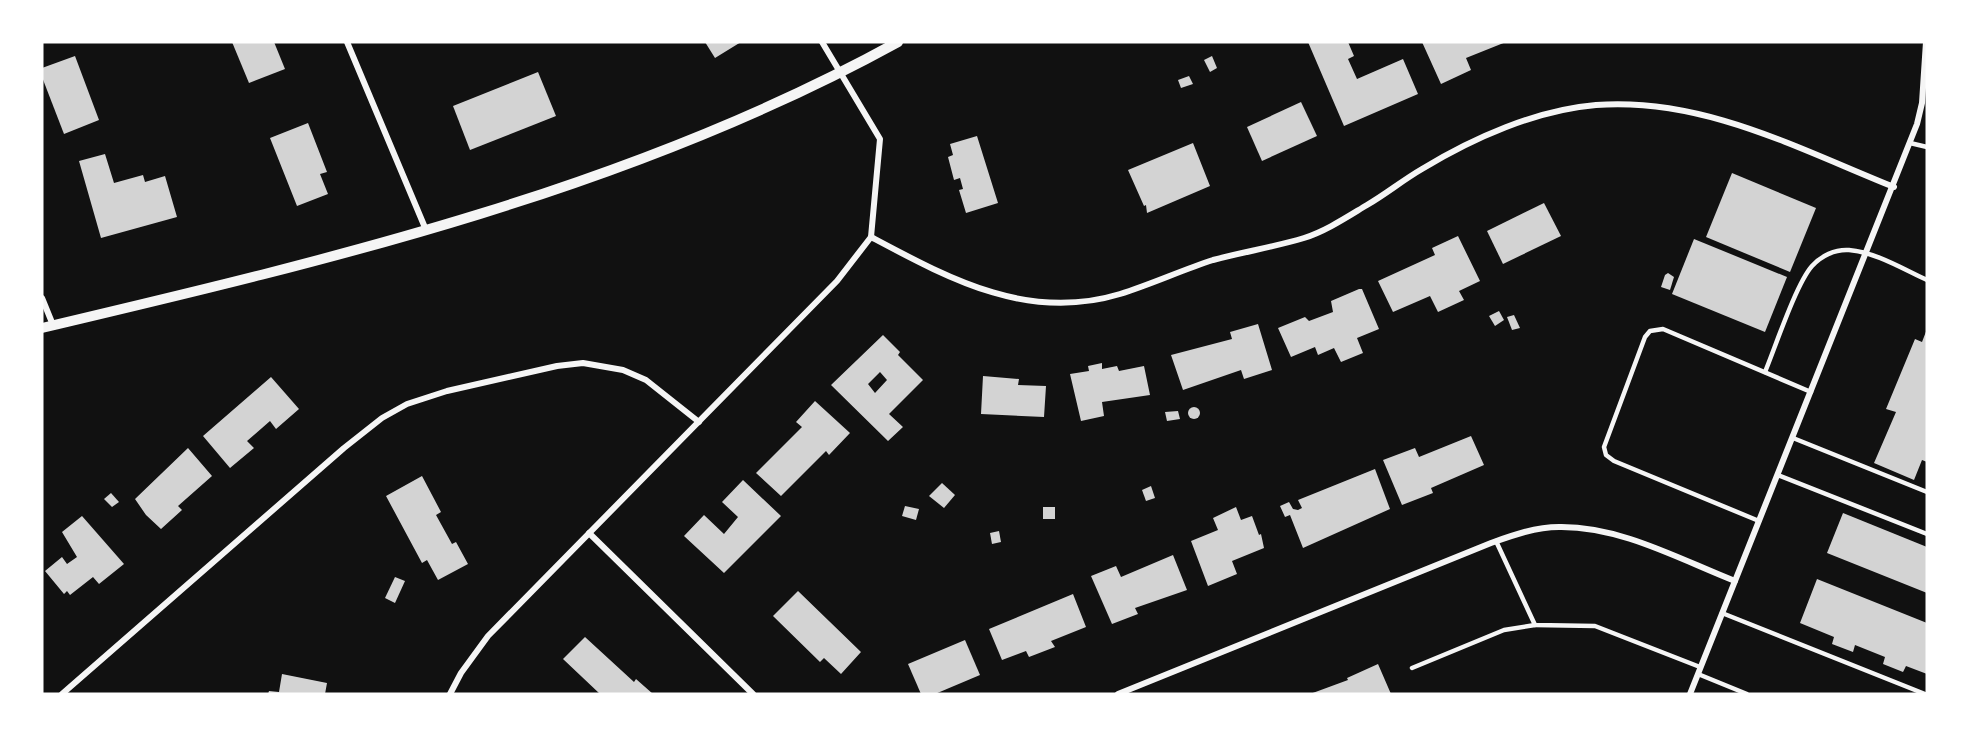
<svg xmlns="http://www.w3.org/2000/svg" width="1969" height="736" viewBox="0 0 1969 736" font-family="'Roboto Serif',serif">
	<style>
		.building { fill: #d3d3d3; fill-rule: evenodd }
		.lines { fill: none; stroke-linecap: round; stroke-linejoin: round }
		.service { stroke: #f5f5f5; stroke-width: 4.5 }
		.minor { stroke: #f5f5f5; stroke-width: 6 }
		.tertiary { stroke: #f5f5f5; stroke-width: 10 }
	</style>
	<rect width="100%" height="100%" fill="#111"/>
	<g class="building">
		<path d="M232,42H274L285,69L249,83Z"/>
		<path d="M705,42H741L715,58Z"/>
		<path d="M1308,42H1348L1354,56L1348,59L1357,79L1403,59L1418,94L1344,126Z"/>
		<path d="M1422,42H1506L1466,58L1471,70L1441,84Z"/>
		<path d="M75,56L99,120L64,134L42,77V68Z"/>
		<path d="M1212,56L1217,68L1210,72L1204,60Z"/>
		<path d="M538,72L556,116L470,150L453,106Z"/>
		<path d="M1189,76L1193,84L1181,88L1178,80Z"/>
		<path d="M1301,102L1317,136L1262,161L1247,127Z"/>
		<path d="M308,123L327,172L320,174L328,194L297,206L270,138Z"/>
		<path d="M977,136L998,203L966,213L959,190L963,189L960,178L954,180L948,157L953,155L950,144Z"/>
		<path d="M1193,143L1210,186L1147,213L1146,205L1144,206L1128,170Z"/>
		<path d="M105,154L114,183L143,175L145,182L165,176L177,217L101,238L79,161Z"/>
		<path d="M1732,173L1816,208L1790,272L1706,237Z"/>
		<path d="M1544,203L1561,236L1503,264L1487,231Z"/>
		<path d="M1458,236L1480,281L1459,291L1464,300L1438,312L1430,296L1393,312L1378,281L1435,255L1432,248Z"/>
		<path d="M1694,239L1787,277L1765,332L1672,294Z"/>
		<path d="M1668,273L1674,277L1670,290L1661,287L1665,275Z"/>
		<path d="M1359,289H1362L1379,329L1357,338L1363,353L1341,362L1334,348L1318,355L1315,347L1291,357L1278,328L1305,317L1309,321L1333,312L1331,301Z"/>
		<path d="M1499,311L1504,320L1495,326L1489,316Z"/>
		<path d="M1514,315L1520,328L1512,330L1507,317Z"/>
		<path d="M1258,324L1272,370L1244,379L1241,370L1183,390L1171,355L1232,339L1230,332Z"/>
		<path d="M1927,329V462L1922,460L1914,480L1874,463L1896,412L1886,409L1915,339L1922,342Z"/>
		<path d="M883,335L900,352L898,355L923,380L889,414L903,427L888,441L831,385ZM880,372L887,380L875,393L868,384Z"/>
		<path d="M1102,363V369L1117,366L1119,371L1144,366L1150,395L1102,402L1104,416L1081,421L1070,374L1089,371L1088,366Z"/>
		<path d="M983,376L1019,379L1018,385L1046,386L1044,417L981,414Z"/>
		<path d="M271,377L299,409L276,429L270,421L247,441L254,448L230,468L203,436Z"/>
		<path d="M815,401L850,433L829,455L826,451L781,496L756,473L802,427L796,422Z"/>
		<circle cx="1194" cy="413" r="6"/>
		<path d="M1178,411L1180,419L1167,421L1165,412Z"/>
		<path d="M1471,436L1484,465L1431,488L1433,493L1402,505L1383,460L1415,448L1419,457Z"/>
		<path d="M188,448L212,476L178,506L182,510L161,529L146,515L135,499Z"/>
		<path d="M1375,469L1390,509L1303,548L1290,515L1285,517L1280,506L1289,502L1293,509L1298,510L1302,508L1298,500Z"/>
		<path d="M422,476L441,512L436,515L452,544L456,542L468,564L438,580L427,560L422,563L386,496Z"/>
		<path d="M743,480L781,516L724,573L684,536L704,515L724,534L738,517L722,502Z"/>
		<path d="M942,483L955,495L944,508L929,496Z"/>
		<path d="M1151,486L1155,498L1146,501L1142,490Z"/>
		<path d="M111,493L119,502L112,507L104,499Z"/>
		<path d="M905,506L919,509L916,520L902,516Z"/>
		<rect x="1043" y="507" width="12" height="12"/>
		<path d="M1236,507L1241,520L1252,516L1259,535L1261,534L1264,548L1232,561L1237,574L1208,586L1191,541L1218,530L1213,518Z"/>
		<path d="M1843,513L1927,547V593L1827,553Z"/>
		<path d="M82,516L124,564L99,584L93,577L70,595L67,591L64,594L45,571L62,557L67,564L77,557L62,532Z"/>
		<path d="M999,531L1001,542L992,544L990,533Z"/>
		<path d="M1173,555L1187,590L1135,608L1138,614L1112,624L1091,576L1116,566L1121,577Z"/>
		<path d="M395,577L405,581L395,603L385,598Z"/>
		<path d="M1817,579L1927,623V674L1906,666L1903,672L1883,664L1885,657L1855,645L1853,652L1832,644L1834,637L1800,623Z"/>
		<path d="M798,591L861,652L841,674L824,658L820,662L773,616Z"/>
		<path d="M1073,594L1086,627L1051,641L1055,647L1029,657L1026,651L1002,660L989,629Z"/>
		<path d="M585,637L634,682L636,679L653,694H600L563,659Z"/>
		<path d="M965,640L980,675L935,694H921L908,664Z"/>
		<path d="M1378,664L1391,694H1310L1348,680L1347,678Z"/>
		<path d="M282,674L327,683L325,694H268L269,691L279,692Z"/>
	</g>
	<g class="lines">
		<g class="service">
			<path d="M1910,143L1927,147"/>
			<path d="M1765,372C1775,348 1796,284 1812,266C1821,256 1835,249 1849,250C1875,252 1903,269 1927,280"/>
			<path d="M1793,438L1927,492"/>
			<path d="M1778,475L1927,534"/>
			<path d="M1759,521L1614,461L1606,455L1604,447L1645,337L1650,331L1663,329L1811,392"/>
			<path d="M1496,541L1535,625L1595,626L1700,667"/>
			<path d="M1722,613L1925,694"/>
			<path d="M1412,668L1504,630L1535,625"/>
			<path d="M1698,674L1747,694"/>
		</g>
		<g class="minor">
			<path d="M347,42L426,230"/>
			<path d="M871,237C950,279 1028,322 1120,294C1152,284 1182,270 1213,260C1243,252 1274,247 1304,238C1326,231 1347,217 1367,205C1386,194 1403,180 1422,169C1473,138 1536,110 1596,105C1702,97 1797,148 1894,187"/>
			<path d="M42,298L53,325"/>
			<path d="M589,533L753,694"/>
			<path d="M62,694L344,448L382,418L407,404L447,391L557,366L583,363L623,370L646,380L699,422"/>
			<path d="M450,694L461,673L488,636L837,281L871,237L880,139L822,42"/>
			<path d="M1118,694L1491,543C1513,535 1536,527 1559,527C1620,526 1679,559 1735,581"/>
			<path d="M1690,694L1917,124L1922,103L1926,42"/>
		</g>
		<path class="tertiary" d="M42,328C334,259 633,188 898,42"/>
	</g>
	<rect width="1969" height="736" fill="none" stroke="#ffffff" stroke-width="87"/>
</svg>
